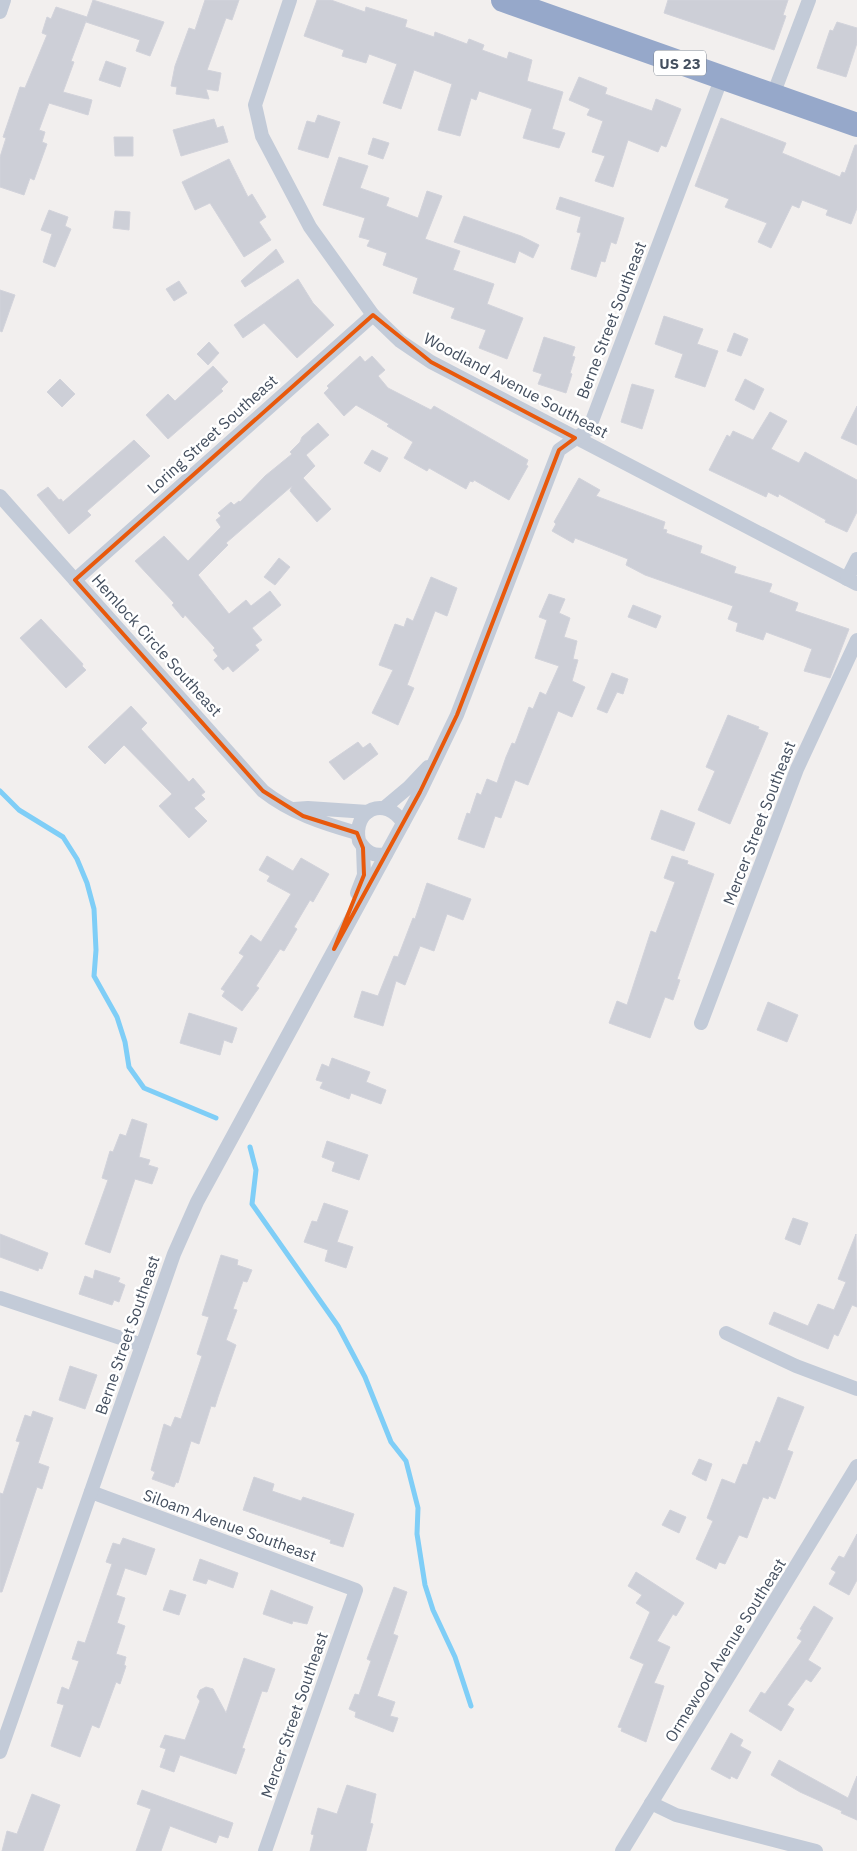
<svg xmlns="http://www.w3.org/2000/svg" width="857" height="1851" viewBox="0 0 857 1851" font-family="'IBM Plex Sans',sans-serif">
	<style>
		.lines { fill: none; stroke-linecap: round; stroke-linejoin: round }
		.stream { stroke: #7fcef7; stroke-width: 5 }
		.building { fill: #cdcfd7; stroke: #d2d3db }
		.minor { stroke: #c3cbd8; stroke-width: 14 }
		.trunk { stroke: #96a8ca; stroke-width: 24 }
		.marked { fill: none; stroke: #e8590c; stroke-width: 4; stroke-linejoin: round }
		.labels { text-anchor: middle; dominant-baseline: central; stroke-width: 5; stroke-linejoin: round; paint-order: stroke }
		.shield { fill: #fff; stroke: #7c848f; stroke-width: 1 }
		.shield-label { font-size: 15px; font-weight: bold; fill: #444f5f }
		.street-label { font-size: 16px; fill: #444f5f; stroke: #fff }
	</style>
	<rect width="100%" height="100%" fill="#f2efee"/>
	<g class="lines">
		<g class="stream">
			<path d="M0,791L19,810L63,837L77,859L87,883L94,909L96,950L94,976L117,1017L125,1042L129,1067L144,1088L216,1118"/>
			<path d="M250,1147L256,1170L252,1204L338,1326L365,1377L391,1442L406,1461L418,1508L417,1534L425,1585L433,1610L455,1657L471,1706"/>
		</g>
	</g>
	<g class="building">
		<path d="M93,0L164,22L150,56L136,51L140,40L86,22V21L71,61L74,62L63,92L92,100L88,115L49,103L39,130L45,132L42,142L47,144L34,180L30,178L24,195L0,187V157L6,138L3,137L20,87L25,88L47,35L42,33L47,17L51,19L56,7L87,17Z"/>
		<path d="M205,0H239L232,20L226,18L207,70L221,73L218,91L206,89L209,99L176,94L177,87L171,86L175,66L189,28L195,30Z"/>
		<path d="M317,0H331L365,12L366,7L407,20L405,27L434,37L435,32L467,44L469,39L484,45L482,50L507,59L509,52L532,60L527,81L563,92L552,129L565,133L559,148L523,138L532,109L479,91L476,100L471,98L460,136L438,130L452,84L414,70L401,109L383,103L397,64L369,54L366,63L342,56L344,50L304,36Z"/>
		<path d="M668,0H788L783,15L786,16L774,50L664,13Z"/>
		<path d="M837,22L857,28V43L846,77L817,68L830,30L833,31Z"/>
		<path d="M106,61L126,68L120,87L99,80Z"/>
		<path d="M579,77L607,88L605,94L652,111L656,99L681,109L666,147L661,145L658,152L628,140L613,187L595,181L605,156L592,152L603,121L587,115L590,109L569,100Z"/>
		<path d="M318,115L340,122L328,158L298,149L307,121L315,123Z"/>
		<path d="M721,118L786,143L782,153L840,177L842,172L845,173L855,145H857V208L851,224L826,215L828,210L802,200L799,208L792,205L771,248L758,242L767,223L725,207L729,199L695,186Z"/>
		<path d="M214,119L217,128L223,126L228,142L181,156L173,130Z"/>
		<path d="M114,137H133V156H115Z"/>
		<path d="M373,138L389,143L383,159L368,154Z"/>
		<path d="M339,157L368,166L360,188L389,198L386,206L418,218L427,191L442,196L425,239L460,251L453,270L494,284L487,304L523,318L507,359L479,348L486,330L451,318L455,308L413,293L418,278L383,265L387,253L367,246L370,240L359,237L365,218L323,205Z"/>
		<path d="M229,159L248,197L252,194L266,217L259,222L271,240L244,257L210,203L195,210L182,182Z"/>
		<path d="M560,197L624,218L616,244L611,242L605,262L601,261L596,277L571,269L581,233L577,232L581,217L556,209Z"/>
		<path d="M49,210L68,217L65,226L71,229L55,267L43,262L52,234L41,230Z"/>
		<path d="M115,211L130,212L129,230L113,228Z"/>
		<path d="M464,216L521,236L539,245L533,258L519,251L515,263L454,242Z"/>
		<path d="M276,249L284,262L245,287L241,281Z"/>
		<path d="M298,279L313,303L334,325L297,358L264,323L243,338L234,325Z"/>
		<path d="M179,281L187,293L174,301L166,289Z"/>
		<path d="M0,290L15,295L2,332L0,331Z"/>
		<path d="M664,316L703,329L697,344L718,351L705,387L675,377L683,354L655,344Z"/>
		<path d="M734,333L748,339L741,356L727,351Z"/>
		<path d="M544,337L575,347L572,356L575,357L570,373L572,374L566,393L538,384L542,374L533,371Z"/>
		<path d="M209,342L219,353L208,365L197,354Z"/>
		<path d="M360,356L365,362L372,356L385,370L378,376L388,388L431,410L434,406L528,460L526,465L528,466L509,500L474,480L473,482L470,481L466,489L429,468L427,471L404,458L413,442L387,426L389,424L356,405L344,416L324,393L329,388L327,386Z"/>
		<path d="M213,366L228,382L221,389L223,391L168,439L146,415L168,394L175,401Z"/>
		<path d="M60,379L75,394L62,407L47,392Z"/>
		<path d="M745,379L764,389L754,410L735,400Z"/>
		<path d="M632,384L654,390L642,429L621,422Z"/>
		<path d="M857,406V445L841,438Z"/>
		<path d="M770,412L787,421L771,449L799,463L805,452L857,480V512L847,532L825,522L826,520L779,494L778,497L768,492L766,497L709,470L727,435L730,437L733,431L753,440Z"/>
		<path d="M318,423L329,435L306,455L315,466L303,478L331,509L317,522L290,491L292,486L226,543L228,545L198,575L229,614L246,600L251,606L270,591L281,605L252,628L262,640L255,645L259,650L233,672L228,666L223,670L214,660L218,656L213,650L215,648L185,615L183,618L172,605L174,603L135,561L164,536L188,561L221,527L216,520L221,516L218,513L231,502L234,505L239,501L240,502L265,476L292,454L290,452L300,442L302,437Z"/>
		<path d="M134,440L150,456L87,511L91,515L69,534L37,495L48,487L59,500L61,499L63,502Z"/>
		<path d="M372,450L388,458L380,472L364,463Z"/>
		<path d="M579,478L600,490L596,496L665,522L663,529L667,530L666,533L702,546L700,553L736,567L734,573L772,584L769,592L798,603L795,611L849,629L830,678L804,671L812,649L766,632L763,640L736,631L738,623L728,619L733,606L645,575L626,565L628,559L575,538L573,543L552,531L556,524L554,522Z"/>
		<path d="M279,558L290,567L275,585L264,577Z"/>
		<path d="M431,577L457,588L447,616L435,611L407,685L414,688L398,725L372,713L393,670L379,665L395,624L404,627L407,618L413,621Z"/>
		<path d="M549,594L565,599L559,613L570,618L564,637L577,641L573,659L578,660L572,681L585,687L572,717L558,711L528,785L515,780L501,818L495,816L484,848L458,839L467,813L470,814L477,793L481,795L487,779L497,783L506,757L512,743L515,744L529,707L533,709L540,692L546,695L559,666L535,658L547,620L539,617Z"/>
		<path d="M633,605L661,616L656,628L628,617Z"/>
		<path d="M41,619L83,664L82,666L86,670L66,688L20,638Z"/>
		<path d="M612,673L628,679L623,694L617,692L607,713L597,709Z"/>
		<path d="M131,706L147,723L141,729L189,782L193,778L205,792L201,795L205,799L194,808L207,821L189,838L159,806L172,794L124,745L105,764L88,747Z"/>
		<path d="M728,715L759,727L758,729L768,733L730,824L698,810L715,771L706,767Z"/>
		<path d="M358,742L363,748L370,743L378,754L344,780L329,762Z"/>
		<path d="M661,810L695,823L684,851L651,839Z"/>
		<path d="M267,856L293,871L301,858L329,874L313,902L310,900L294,927L297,929L284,951L280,949L256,986L259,988L242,1011L222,996L225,991L221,989L244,956L239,953L251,935L261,942L291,894L267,881L270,876L259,870Z"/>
		<path d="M672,856L688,861L687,864L714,874L677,979L680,980L673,1000L665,997L650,1038L609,1023L617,1001L627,1005L651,931L656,933L675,882L664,878Z"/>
		<path d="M427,883L471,899L463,920L447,914L434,951L420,946L405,985L396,981L383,1026L354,1017L362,991L378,996L394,956L398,957L413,918L415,919Z"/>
		<path d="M768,1002L798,1015L787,1042L757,1030Z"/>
		<path d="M189,1013L237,1028L232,1043L224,1040L220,1055L180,1043Z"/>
		<path d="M332,1058L370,1072L366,1082L386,1090L381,1104L351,1093L349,1099L320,1088L323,1082L316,1080L322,1064L329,1067Z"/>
		<path d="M132,1119L147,1124L139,1157L150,1160L148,1165L158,1168L152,1184L135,1179L110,1253L85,1244L108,1180L102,1178L110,1151L113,1152L120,1134L126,1136Z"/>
		<path d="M327,1141L368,1155L359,1180L332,1171L335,1162L322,1157Z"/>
		<path d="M324,1203L348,1211L337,1242L353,1247L346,1268L325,1261L328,1250L304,1242L312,1221L317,1222Z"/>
		<path d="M793,1218L808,1223L800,1245L785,1239Z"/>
		<path d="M0,1234L48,1253L42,1269L39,1268L38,1271L0,1257Z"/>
		<path d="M856,1234L857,1307L852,1305L838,1336L834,1334L828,1349L769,1324L774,1312L808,1326L818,1304L834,1310L846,1282L838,1279Z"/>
		<path d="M221,1255L238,1260L237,1265L252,1270L247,1282L243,1281L233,1309L237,1310L226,1340L236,1345L218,1397L215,1407L211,1406L199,1444L191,1441L178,1483L176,1482L174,1487L152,1479L155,1472L151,1470L164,1424L171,1427L175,1417L181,1419L202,1356L197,1354L209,1317L202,1315Z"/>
		<path d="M95,1270L120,1278L118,1282L125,1285L119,1302L114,1300L112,1305L79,1294L85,1276L93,1279Z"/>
		<path d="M70,1366L97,1375L85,1409L59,1400Z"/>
		<path d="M778,1397L804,1407L787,1450L793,1452L775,1499L769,1496L768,1499L763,1497L747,1538L739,1535L725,1564L719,1562L716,1569L696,1559L713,1521L707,1518L722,1479L735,1484L743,1464L747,1465L756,1441L760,1443Z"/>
		<path d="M33,1411L53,1418L38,1463L49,1467L42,1489L37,1487L2,1592H0V1493L3,1494L20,1442L16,1441L25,1415L31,1417Z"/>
		<path d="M699,1459L712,1464L706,1481L692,1474Z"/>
		<path d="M254,1477L274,1484L272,1491L301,1501L303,1497L354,1514L343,1547L330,1543L331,1540L243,1510Z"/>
		<path d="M670,1510L686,1517L679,1533L662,1525Z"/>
		<path d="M857,1534V1580L849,1595L829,1584L836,1572L831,1569L839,1556L844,1558Z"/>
		<path d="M123,1538L155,1549L146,1575L125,1568L116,1595L125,1598L117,1623L125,1626L116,1654L126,1657L124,1665L126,1666L120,1684L116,1682L99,1728L92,1725L80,1757L51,1746L64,1705L57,1703L62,1687L69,1690L79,1661L72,1659L78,1641L85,1643L112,1564L106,1562L113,1543L120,1545Z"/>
		<path d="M200,1559L238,1573L233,1588L208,1579L206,1584L193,1580Z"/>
		<path d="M636,1572L684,1603L676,1616L673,1614L657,1641L670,1647L654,1683L664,1686L646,1742L621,1731L622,1728L618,1727L644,1664L630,1658L650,1612L636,1603L642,1595L628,1586Z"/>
		<path d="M394,1587L407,1592L393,1634L398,1636L377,1696L395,1702L390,1716L398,1718L393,1732L355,1717L356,1712L349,1709L355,1694L359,1695L371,1661L367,1659Z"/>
		<path d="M170,1590L186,1595L179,1615L163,1610Z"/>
		<path d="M271,1590L313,1607L307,1624L293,1621L292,1624L263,1614Z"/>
		<path d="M814,1606L833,1618L808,1660L821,1668L811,1682L806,1679L787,1705L794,1709L781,1731L749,1711L761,1692L765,1694L802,1641L797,1638L802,1630L800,1629Z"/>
		<path d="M244,1658L275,1669L267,1692L262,1691L242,1748L245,1749L236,1774L180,1755L174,1772L160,1767L166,1749L160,1747L165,1735L185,1740L200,1701L197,1697L200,1690L206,1687L213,1689L226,1713Z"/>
		<path d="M731,1733L743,1740L740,1746L751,1752L737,1779L731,1776L730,1779L711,1769Z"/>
		<path d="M779,1760L848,1798L857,1776V1820L841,1813L842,1811L800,1792L771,1775Z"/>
		<path d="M347,1785L376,1794L370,1823L373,1824L366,1851H310L314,1835L311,1834L318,1808L337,1814Z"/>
		<path d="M142,1790L233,1823L228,1838L219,1835L216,1843L170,1826L161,1851H136L151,1809L137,1804Z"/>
		<path d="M32,1794L60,1805L43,1851H2L7,1831L17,1834Z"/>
	</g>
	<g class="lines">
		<g class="minor">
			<path d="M290,0L255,105L262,136L310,227L373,315L400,341L431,362L857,584"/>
			<path d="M0,12L4,0"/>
			<path d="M773,95L809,0"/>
			<path d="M0,496L263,791C291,813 322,823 357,833"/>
			<path d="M847,579L857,559"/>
			<path d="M75,580L373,315"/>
			<path d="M384,808L409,787L428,767"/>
			<path d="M294,809L308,808L368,812"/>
			<path d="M386,854C373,857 366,852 359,841C352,809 386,795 403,823"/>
			<path d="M357,893L364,875L363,848"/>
			<path d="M701,1023L797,769L857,640"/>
			<path d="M0,1298L142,1345"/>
			<path d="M726,1333L796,1366L857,1389"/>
			<path d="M91,1492L356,1590L265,1851"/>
			<path d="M0,1752L174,1254L197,1202L420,792L457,715L559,450L589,429L722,77"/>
			<path d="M651,1803L676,1815L816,1851"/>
			<path d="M622,1851L857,1466"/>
		</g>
		<path class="trunk" d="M503,0L857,125"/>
	</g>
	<path class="marked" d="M373,315L431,362L575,438L559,450L457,715L420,792L334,949L364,875L363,848L357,833L303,816L263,791L75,580Z"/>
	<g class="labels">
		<rect class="shield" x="654" y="50.5" width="52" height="25" rx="4"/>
		<g class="shield-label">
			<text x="680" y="63">US 23</text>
		</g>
		<g class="street-label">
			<text transform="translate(611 320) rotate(-69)">Berne Street Southeast</text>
			<text transform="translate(516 385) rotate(28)">Woodland Avenue Southeast</text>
			<text transform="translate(212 434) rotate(-42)">Loring Street Southeast</text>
			<text transform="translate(157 645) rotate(48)">Hemlock Circle Southeast</text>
			<text transform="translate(759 823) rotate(-69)">Mercer Street Southeast</text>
			<text transform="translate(127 1335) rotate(-71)">Berne Street Southeast</text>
			<text transform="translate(230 1525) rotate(20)">Siloam Avenue Southeast</text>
			<text transform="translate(725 1650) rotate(-58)">Ormewood Avenue Southeast</text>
			<text transform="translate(294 1715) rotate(-71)">Mercer Street Southeast</text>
		</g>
	</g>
</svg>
